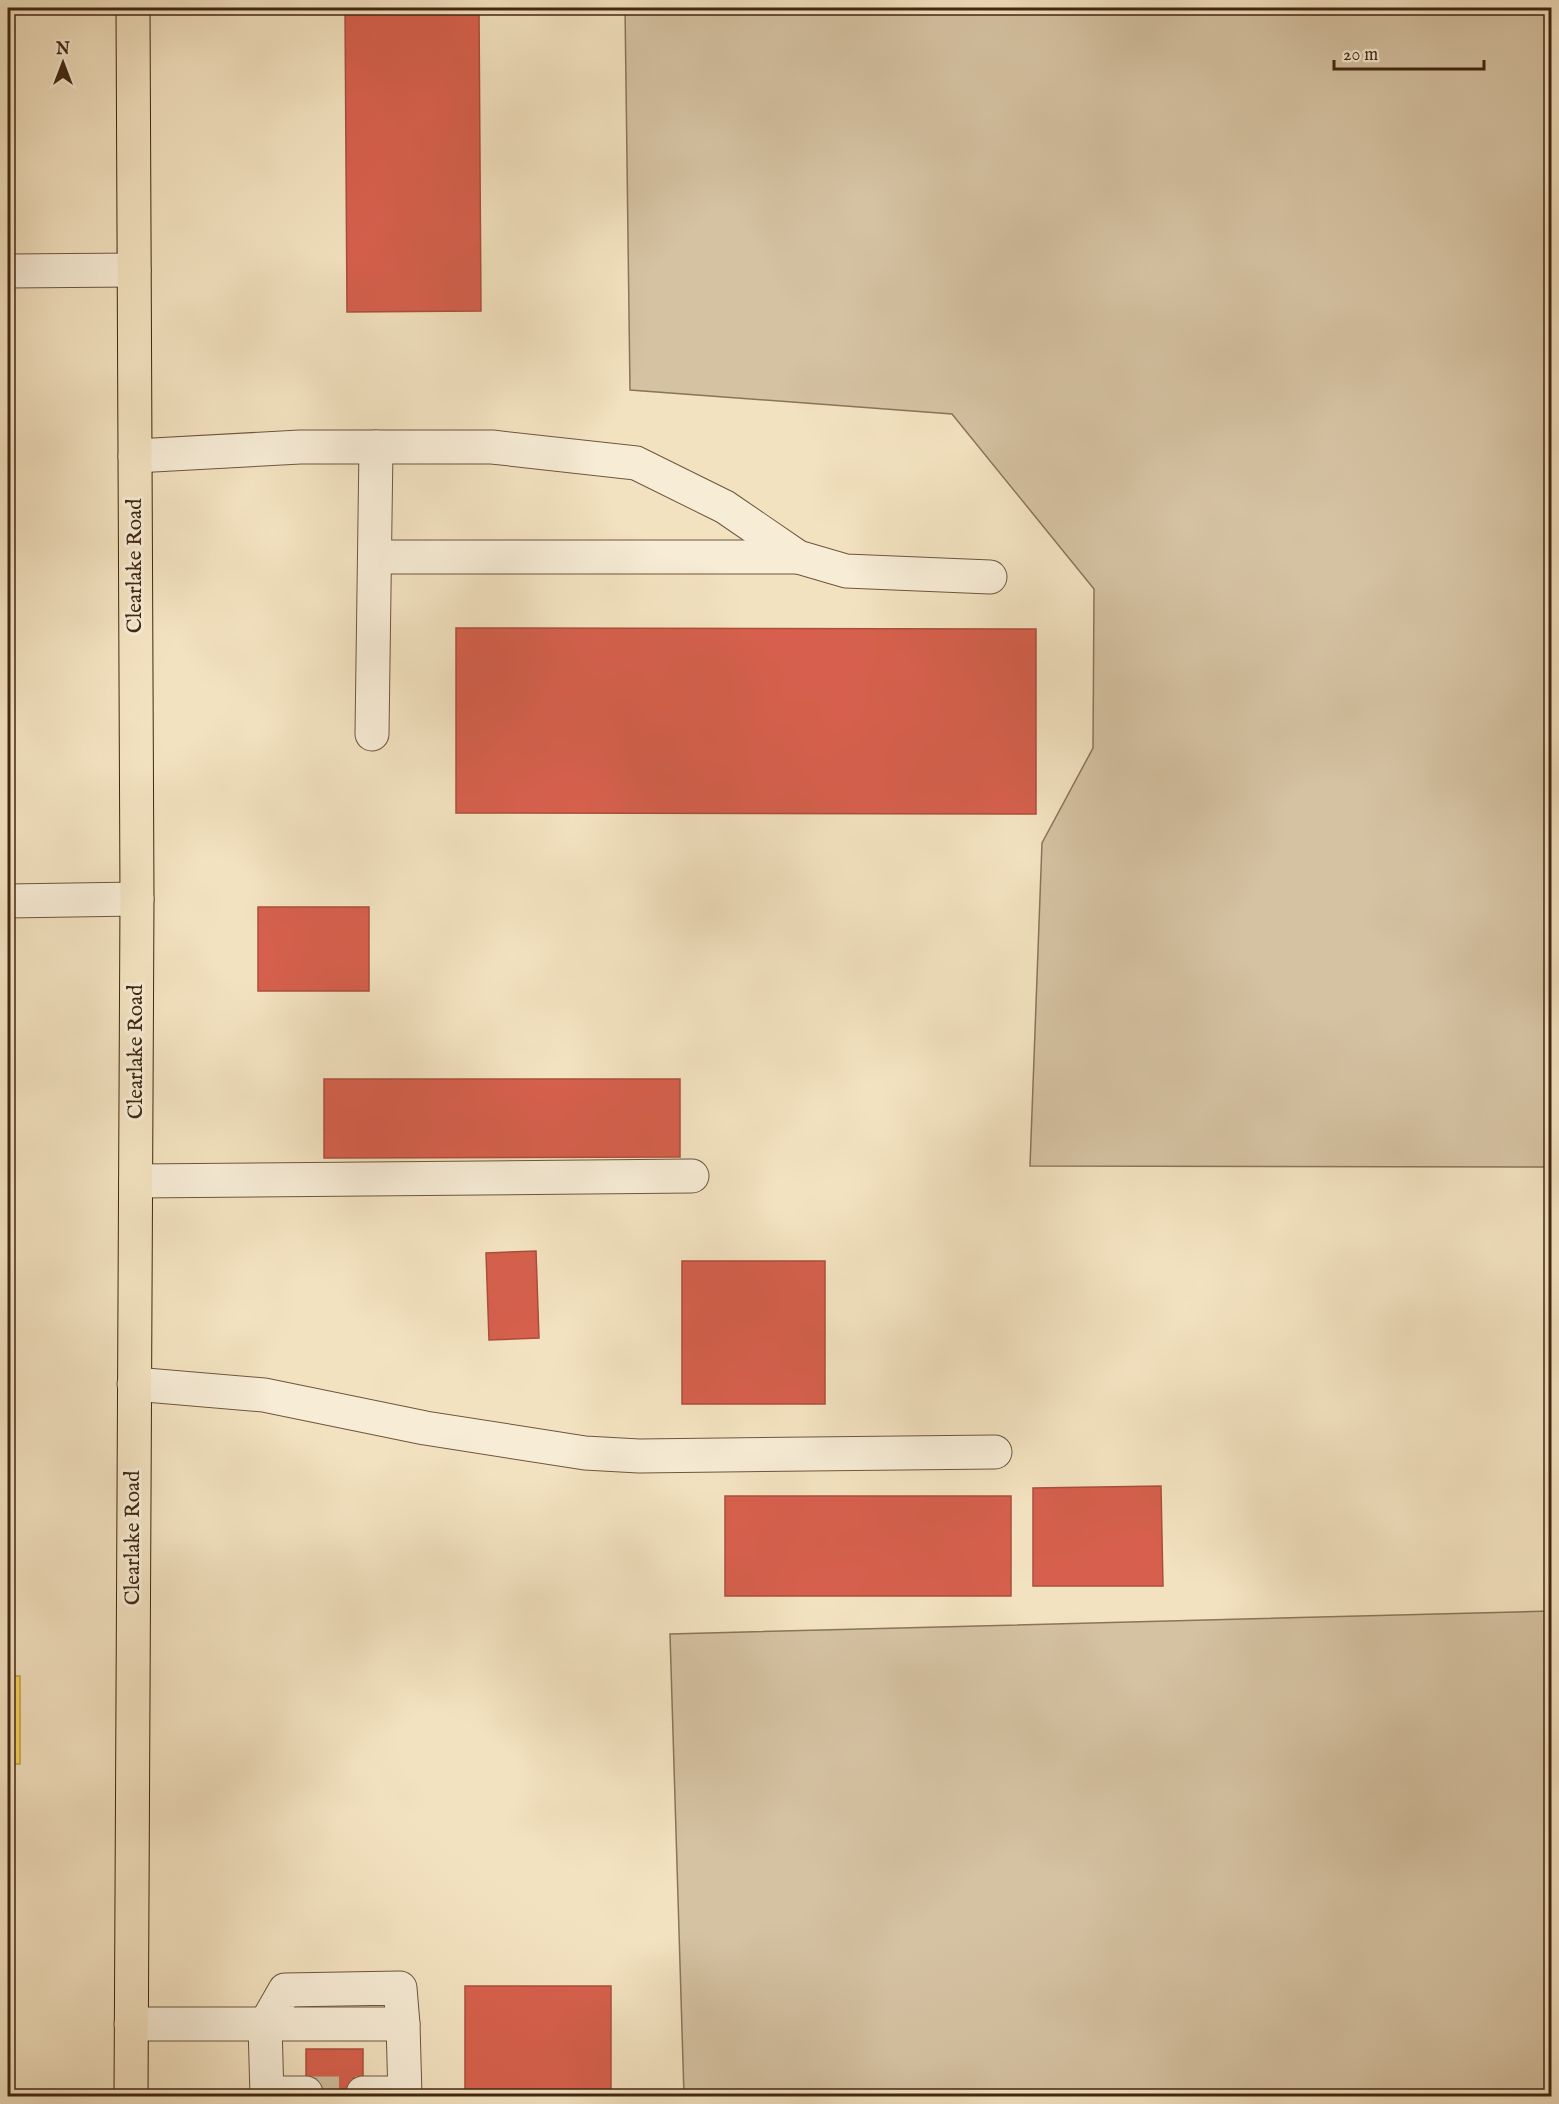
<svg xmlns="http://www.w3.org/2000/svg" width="1559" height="2104" viewBox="0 0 1559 2104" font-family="'IM FELL English',serif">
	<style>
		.green { fill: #d5c2a2; stroke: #8b745a; stroke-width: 1.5 }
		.homes { fill: #f6d55c; stroke: #c0a146; stroke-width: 1.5 }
		.shops { fill: #d6604d; stroke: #a94f3b; stroke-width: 1.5 }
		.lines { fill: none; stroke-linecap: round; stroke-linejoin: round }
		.minor-tunnel { stroke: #cfbd9d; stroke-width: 33; stroke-dasharray: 33 16; stroke-linecap: butt }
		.minor-casing { stroke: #6e563d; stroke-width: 35 }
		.major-casing { stroke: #412711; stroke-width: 35 }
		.minor { stroke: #f7ecd6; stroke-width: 33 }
		.major { stroke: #f3e2c0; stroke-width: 33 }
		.labels { text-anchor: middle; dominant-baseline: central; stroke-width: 6; stroke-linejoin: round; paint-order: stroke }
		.street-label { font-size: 21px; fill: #412711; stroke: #f7ecd6 }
	</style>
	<rect width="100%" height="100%" fill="#f3e2c0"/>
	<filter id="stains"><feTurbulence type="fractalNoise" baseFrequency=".00333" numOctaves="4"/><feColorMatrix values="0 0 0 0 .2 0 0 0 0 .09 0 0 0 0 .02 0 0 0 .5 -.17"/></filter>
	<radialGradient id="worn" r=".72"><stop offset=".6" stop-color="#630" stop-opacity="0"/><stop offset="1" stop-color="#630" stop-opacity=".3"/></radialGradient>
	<g class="green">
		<path d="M625,8H1551V1167L1030,1166L1042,843L1093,748L1094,589L952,414L630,390Z"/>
		<path d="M1551,1611V2096H684L670,1634Z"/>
	</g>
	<rect class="homes" x="8" y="1676" width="12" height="88"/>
	<g class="shops">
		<path d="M345,8H479L481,311L347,312Z"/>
		<path d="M456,628L1036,629V814L456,813Z"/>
		<rect x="258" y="907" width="111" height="84"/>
		<path d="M324,1079H680V1157L324,1158Z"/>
		<path d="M536,1251L539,1338L489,1340L486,1253Z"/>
		<rect x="682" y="1261" width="143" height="143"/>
		<path d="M1161,1486L1163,1586H1033V1488Z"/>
		<rect x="725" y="1496" width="286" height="100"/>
		<rect x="465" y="1986" width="146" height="110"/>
		<rect x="306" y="2049" width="57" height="47"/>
	</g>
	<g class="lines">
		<path class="minor-tunnel" d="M306,2093H363"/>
		<g class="minor-casing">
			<g id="minor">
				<path d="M8,271L134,270"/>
				<path d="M135,456L300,447H492L636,463L725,507L798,557L846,571L990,577"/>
				<path d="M375,557H798"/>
				<path d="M372,734L376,447"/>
				<path d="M8,901L137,899"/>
				<path d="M136,1181L692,1176"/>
				<path d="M134,1384L264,1395L425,1428L585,1453L639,1456L995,1452"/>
				<path d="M131,2024H403L405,2096"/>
				<path d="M267,2093H306"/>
				<path d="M363,2093H405"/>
				<path d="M267,2096L265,2025L285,1990L400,1988L403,2024"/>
			</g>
		</g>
		<g class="major-casing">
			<path id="major" d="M131,2096L137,899L133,8"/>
		</g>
		<use href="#minor" class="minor"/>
		<use href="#major" class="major"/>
	</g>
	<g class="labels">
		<g class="street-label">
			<text transform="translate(135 566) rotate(-90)">Clearlake Road</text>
			<text transform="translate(136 1052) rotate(-90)">Clearlake Road</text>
			<text transform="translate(133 1538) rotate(-90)">Clearlake Road</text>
		</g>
	</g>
	<rect width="1559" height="2104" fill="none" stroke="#f3e2c0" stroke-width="30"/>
	<rect x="9" y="9" width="1541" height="2086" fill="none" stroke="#412711" stroke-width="3"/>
	<rect x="15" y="15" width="1529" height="2074" fill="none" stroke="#412711" stroke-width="1.5"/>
	<g transform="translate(63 63)" stroke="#f7ecd6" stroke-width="4.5" paint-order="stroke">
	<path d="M0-4.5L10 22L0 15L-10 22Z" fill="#412711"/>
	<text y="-9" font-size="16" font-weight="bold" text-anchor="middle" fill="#412711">N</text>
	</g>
	<path d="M1334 60v9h150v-9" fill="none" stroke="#412711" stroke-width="3"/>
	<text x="1343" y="60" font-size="18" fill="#412711" stroke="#f7ecd6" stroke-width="4.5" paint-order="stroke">20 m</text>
	<rect width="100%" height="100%" filter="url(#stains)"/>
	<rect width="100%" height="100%" fill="url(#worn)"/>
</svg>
